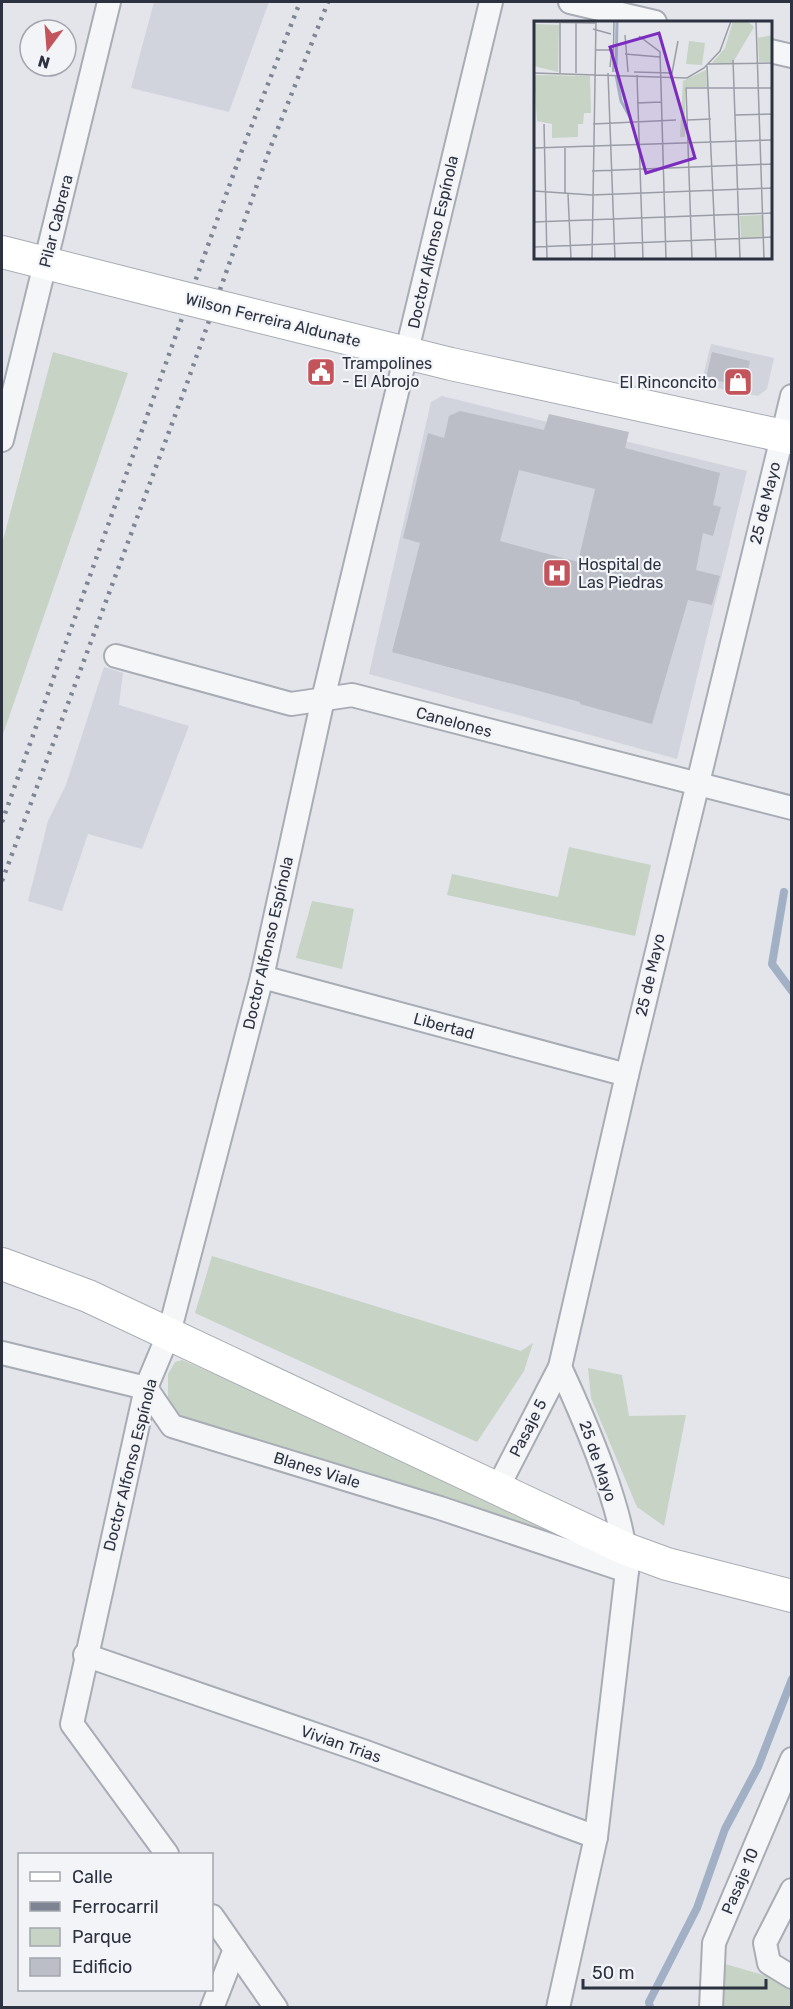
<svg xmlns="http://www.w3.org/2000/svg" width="793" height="2009" viewBox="0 0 793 2009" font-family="Rubik,sans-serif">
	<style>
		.built { fill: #d1d4dc }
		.green { fill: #c7d3c5 }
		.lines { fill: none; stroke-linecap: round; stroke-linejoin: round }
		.stream { stroke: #a2b0c6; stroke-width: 8 }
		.building { fill: #bbbec6; fill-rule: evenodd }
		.street-casing { stroke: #a8acb4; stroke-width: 26 }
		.secondary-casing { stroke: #a8acb4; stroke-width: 34 }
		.street { stroke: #f5f6f8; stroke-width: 22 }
		.secondary { stroke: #fff; stroke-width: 32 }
		.rail { stroke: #7e8492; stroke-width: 4.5; stroke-dasharray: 3 6; stroke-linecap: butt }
		.secondary-bridge-casing { stroke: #a8acb4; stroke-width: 34; stroke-linecap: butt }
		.secondary-bridge { stroke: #fff; stroke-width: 32 }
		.labels { text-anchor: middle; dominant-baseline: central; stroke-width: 4.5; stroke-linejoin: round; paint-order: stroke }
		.street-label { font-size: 16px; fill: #2c3240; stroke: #f3f4f7 }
		.poi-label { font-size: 16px; fill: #2c3240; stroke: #f3f4f7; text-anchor: start }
		.inset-river { fill: none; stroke: #a2b0c6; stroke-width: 3 }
		.inset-road { fill: none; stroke: #9a9da6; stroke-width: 1.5 }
		.view { fill: #7b2cbf; fill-opacity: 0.15; stroke: #7b2cbf; stroke-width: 3 }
		.inset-edge { fill: none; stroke: #2c3240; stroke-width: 3 }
	</style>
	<rect width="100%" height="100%" fill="#e3e5ea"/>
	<g class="built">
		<path d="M154,2H269L229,112L131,88Z"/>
		<path d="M711,344L774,358L767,389L758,396L701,385Z"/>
		<path d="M442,396L747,471L677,759L369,674L431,402Z"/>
		<path d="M104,667L123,673L119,705L189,726L142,849L88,834L62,911L28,901L48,821L66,785Z"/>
	</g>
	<g class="green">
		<path d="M53,352L128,373L2,737V544Z"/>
		<path d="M569,847L651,865L635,936L447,895L452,874L558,897Z"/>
		<path d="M312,901L354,909L342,969L296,958Z"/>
		<path d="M212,1256L521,1351L533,1343L524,1371L477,1442L195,1313Z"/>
		<path d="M182,1360L587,1535L602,1549L183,1425L168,1412V1374L175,1362Z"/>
		<path d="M588,1368L622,1375L629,1416L686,1415L664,1526L637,1507L591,1398Z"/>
		<path d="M715,1961L791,1983V2007H717Z"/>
	</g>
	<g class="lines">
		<g class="stream">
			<path d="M784,892L772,964L792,991"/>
			<path d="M650,2008L649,2002L697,1908L725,1829L758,1767L792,1679"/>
		</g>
	</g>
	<g class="building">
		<path d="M712,352L750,361L744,387L706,378Z"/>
		<path d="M460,411L544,430L549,414L629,432L625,448L720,473L713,505L721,507L713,536L703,533L696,570L720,576L712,605L688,600L652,724L580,704V702L392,652L420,543L403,538L428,433L444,438L449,416ZM519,470L595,489L578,562L500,541Z"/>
	</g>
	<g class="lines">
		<g class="street-casing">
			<g id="street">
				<path d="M570,2L655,22"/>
				<path d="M770,51L792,56"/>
				<path d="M2,440L109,2"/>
				<path d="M116,656L291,704L352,695L792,808"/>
				<path d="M262,977L627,1075"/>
				<path d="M2,1353L146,1388L172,1426L440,1508L627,1571C625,1512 585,1421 560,1367"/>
				<path d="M497,1489L560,1367L627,1075L792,396"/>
				<path d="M85,1655L363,1751L596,1837"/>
				<path d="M167,1854L72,1724L146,1388L169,1333L262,977L323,699L491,2"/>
				<path d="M792,1890L765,1943L769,1963L792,1977"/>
				<path d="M212,1916L276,2008"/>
				<path d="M212,2008L235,1949"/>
				<path d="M558,2008L596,1837L627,1571"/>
				<path d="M711,2008L714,1943L792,1759"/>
			</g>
		</g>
		<g class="secondary-casing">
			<g id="secondary">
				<path d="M2,252L176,296"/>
				<path d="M229,309L451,364L792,438"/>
				<path d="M2,1264L88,1296L626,1549L667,1564L792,1596"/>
			</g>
		</g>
		<use href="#street" class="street"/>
		<use href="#secondary" class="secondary"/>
		<g class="rail">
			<path d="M2,822L241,153L300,2"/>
			<path d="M2,881L186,386L269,151L328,2"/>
		</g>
		<g class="secondary-bridge-casing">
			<path id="secondary-bridge" d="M176,296L229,309"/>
		</g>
		<use href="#secondary-bridge" class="secondary-bridge"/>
	</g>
	<defs>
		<g id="civic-square" transform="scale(1.5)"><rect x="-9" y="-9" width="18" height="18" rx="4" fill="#c3545b" stroke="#f3f4f7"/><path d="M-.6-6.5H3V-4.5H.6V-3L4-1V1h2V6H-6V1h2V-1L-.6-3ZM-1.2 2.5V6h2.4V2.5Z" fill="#fff"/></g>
		<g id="shop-square" transform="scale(1.5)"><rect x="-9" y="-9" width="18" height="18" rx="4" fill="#c3545b" stroke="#f3f4f7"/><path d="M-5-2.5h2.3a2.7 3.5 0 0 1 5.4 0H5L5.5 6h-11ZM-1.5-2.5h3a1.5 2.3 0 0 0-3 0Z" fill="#fff"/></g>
		<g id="hospital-square" transform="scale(1.5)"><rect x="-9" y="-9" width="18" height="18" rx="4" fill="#c3545b" stroke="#f3f4f7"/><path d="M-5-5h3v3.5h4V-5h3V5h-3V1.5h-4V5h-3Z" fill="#fff"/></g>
	</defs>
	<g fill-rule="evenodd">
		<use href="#civic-square" x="321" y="372"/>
		<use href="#shop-square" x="738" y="382"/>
		<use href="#hospital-square" x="557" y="573"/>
	</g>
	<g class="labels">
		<g class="street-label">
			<text transform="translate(56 221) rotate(-76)">Pilar Cabrera</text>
			<text transform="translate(433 242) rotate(-77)">Doctor Alfonso Espínola</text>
			<text transform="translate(273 320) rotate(14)">Wilson Ferreira Aldunate</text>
			<text transform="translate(765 503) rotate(-76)">25 de Mayo</text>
			<text transform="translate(454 722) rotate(15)">Canelones</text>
			<text transform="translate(268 943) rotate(-77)">Doctor Alfonso Espínola</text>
			<text transform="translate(650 975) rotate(-77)">25 de Mayo</text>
			<text transform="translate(444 1026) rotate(15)">Libertad</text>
			<text transform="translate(528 1428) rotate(-63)">Pasaje 5</text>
			<text transform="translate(598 1461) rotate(71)">25 de Mayo</text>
			<text transform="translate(130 1465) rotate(-76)">Doctor Alfonso Espínola</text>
			<text transform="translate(317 1470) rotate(17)">Blanes Viale</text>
			<text transform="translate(341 1744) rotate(19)">Vivian Trias</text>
			<text transform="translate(740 1881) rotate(-67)">Pasaje 10</text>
		</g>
		<g class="poi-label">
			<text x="342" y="363">Trampolines<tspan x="342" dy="18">- El Abrojo</tspan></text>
			<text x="717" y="382" text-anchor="end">El Rinconcito</text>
			<text x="578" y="564">Hospital de<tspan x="578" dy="18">Las Piedras</tspan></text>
		</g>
	</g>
	<g transform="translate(534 21)">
		<rect width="238" height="238" fill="#e3e5ea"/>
		<path d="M199,0H213L220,6L198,43L178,42L191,27ZM0,3L25,4L24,51L0,45ZM238,14V41H225L224,17ZM155,20L171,22L168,44L152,43ZM172,49L173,66H151V116H146L149,60ZM0,54L56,55L57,92H50L49,103H44V116L18,117V103L3,100ZM228,194L229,216L207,217L206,195Z" fill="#c7d3c5"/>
		<path class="inset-river" d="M82,51L83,0M82,54L87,80L96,96"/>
		<path class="inset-road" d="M26,0V52M42,0V52M222,0L230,238M0,1L61,2M59,8L77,13M91,14L94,51M105,15L126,31L132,238M62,29H78L76,46M91,33L126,36M199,39L206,238M174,43L239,42M173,45L182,238M79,51L80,0M100,51L138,52L144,20M0,52L153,57L170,47L186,30L197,0M74,52L81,238M103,54L109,238M103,82L127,81M201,94L239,93M153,99L177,98M10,103L13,238M59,103L142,99M0,127L239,119M31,127V173M58,150L239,143M0,170L58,174L239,167M34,173L37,238M0,201L239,192M0,226L239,216M58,238L62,0M158,238L152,67H239"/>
		<path class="view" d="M125,12L161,137L112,152L76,26Z"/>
		<rect width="238" height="238" class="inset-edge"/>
	</g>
	<rect width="793" height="2009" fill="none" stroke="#2c3240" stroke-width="6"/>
	<rect x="18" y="1853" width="195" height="138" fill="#f3f4f7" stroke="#a3a6ae" stroke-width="1.5"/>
	<rect x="30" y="1872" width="30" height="9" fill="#ffffff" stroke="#a3a6ae" stroke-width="1.5"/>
	<text x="72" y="1883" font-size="18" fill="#2c3240">Calle</text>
	<rect x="30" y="1902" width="30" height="9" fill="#7e8492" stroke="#a3a6ae" stroke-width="1.5"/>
	<text x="72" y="1913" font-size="18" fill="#2c3240">Ferrocarril</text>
	<rect x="30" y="1928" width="30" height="18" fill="#c7d3c5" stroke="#a3a6ae" stroke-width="1.5"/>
	<text x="72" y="1943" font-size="18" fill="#2c3240">Parque</text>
	<rect x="30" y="1958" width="30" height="18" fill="#bbbec6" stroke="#a3a6ae" stroke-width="1.5"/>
	<text x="72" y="1973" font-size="18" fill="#2c3240">Edificio</text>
	<g transform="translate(48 48) rotate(196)"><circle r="28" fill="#f3f4f7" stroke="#a3a6ae" stroke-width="1.5"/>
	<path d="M0-4.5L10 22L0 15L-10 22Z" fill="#c3545b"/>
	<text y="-9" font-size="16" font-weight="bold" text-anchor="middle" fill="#2c3240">N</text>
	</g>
	<path d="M583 1979v9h183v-9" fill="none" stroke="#2c3240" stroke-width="3"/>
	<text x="592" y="1979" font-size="18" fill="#2c3240" stroke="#f3f4f7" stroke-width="4.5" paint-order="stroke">50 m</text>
</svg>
